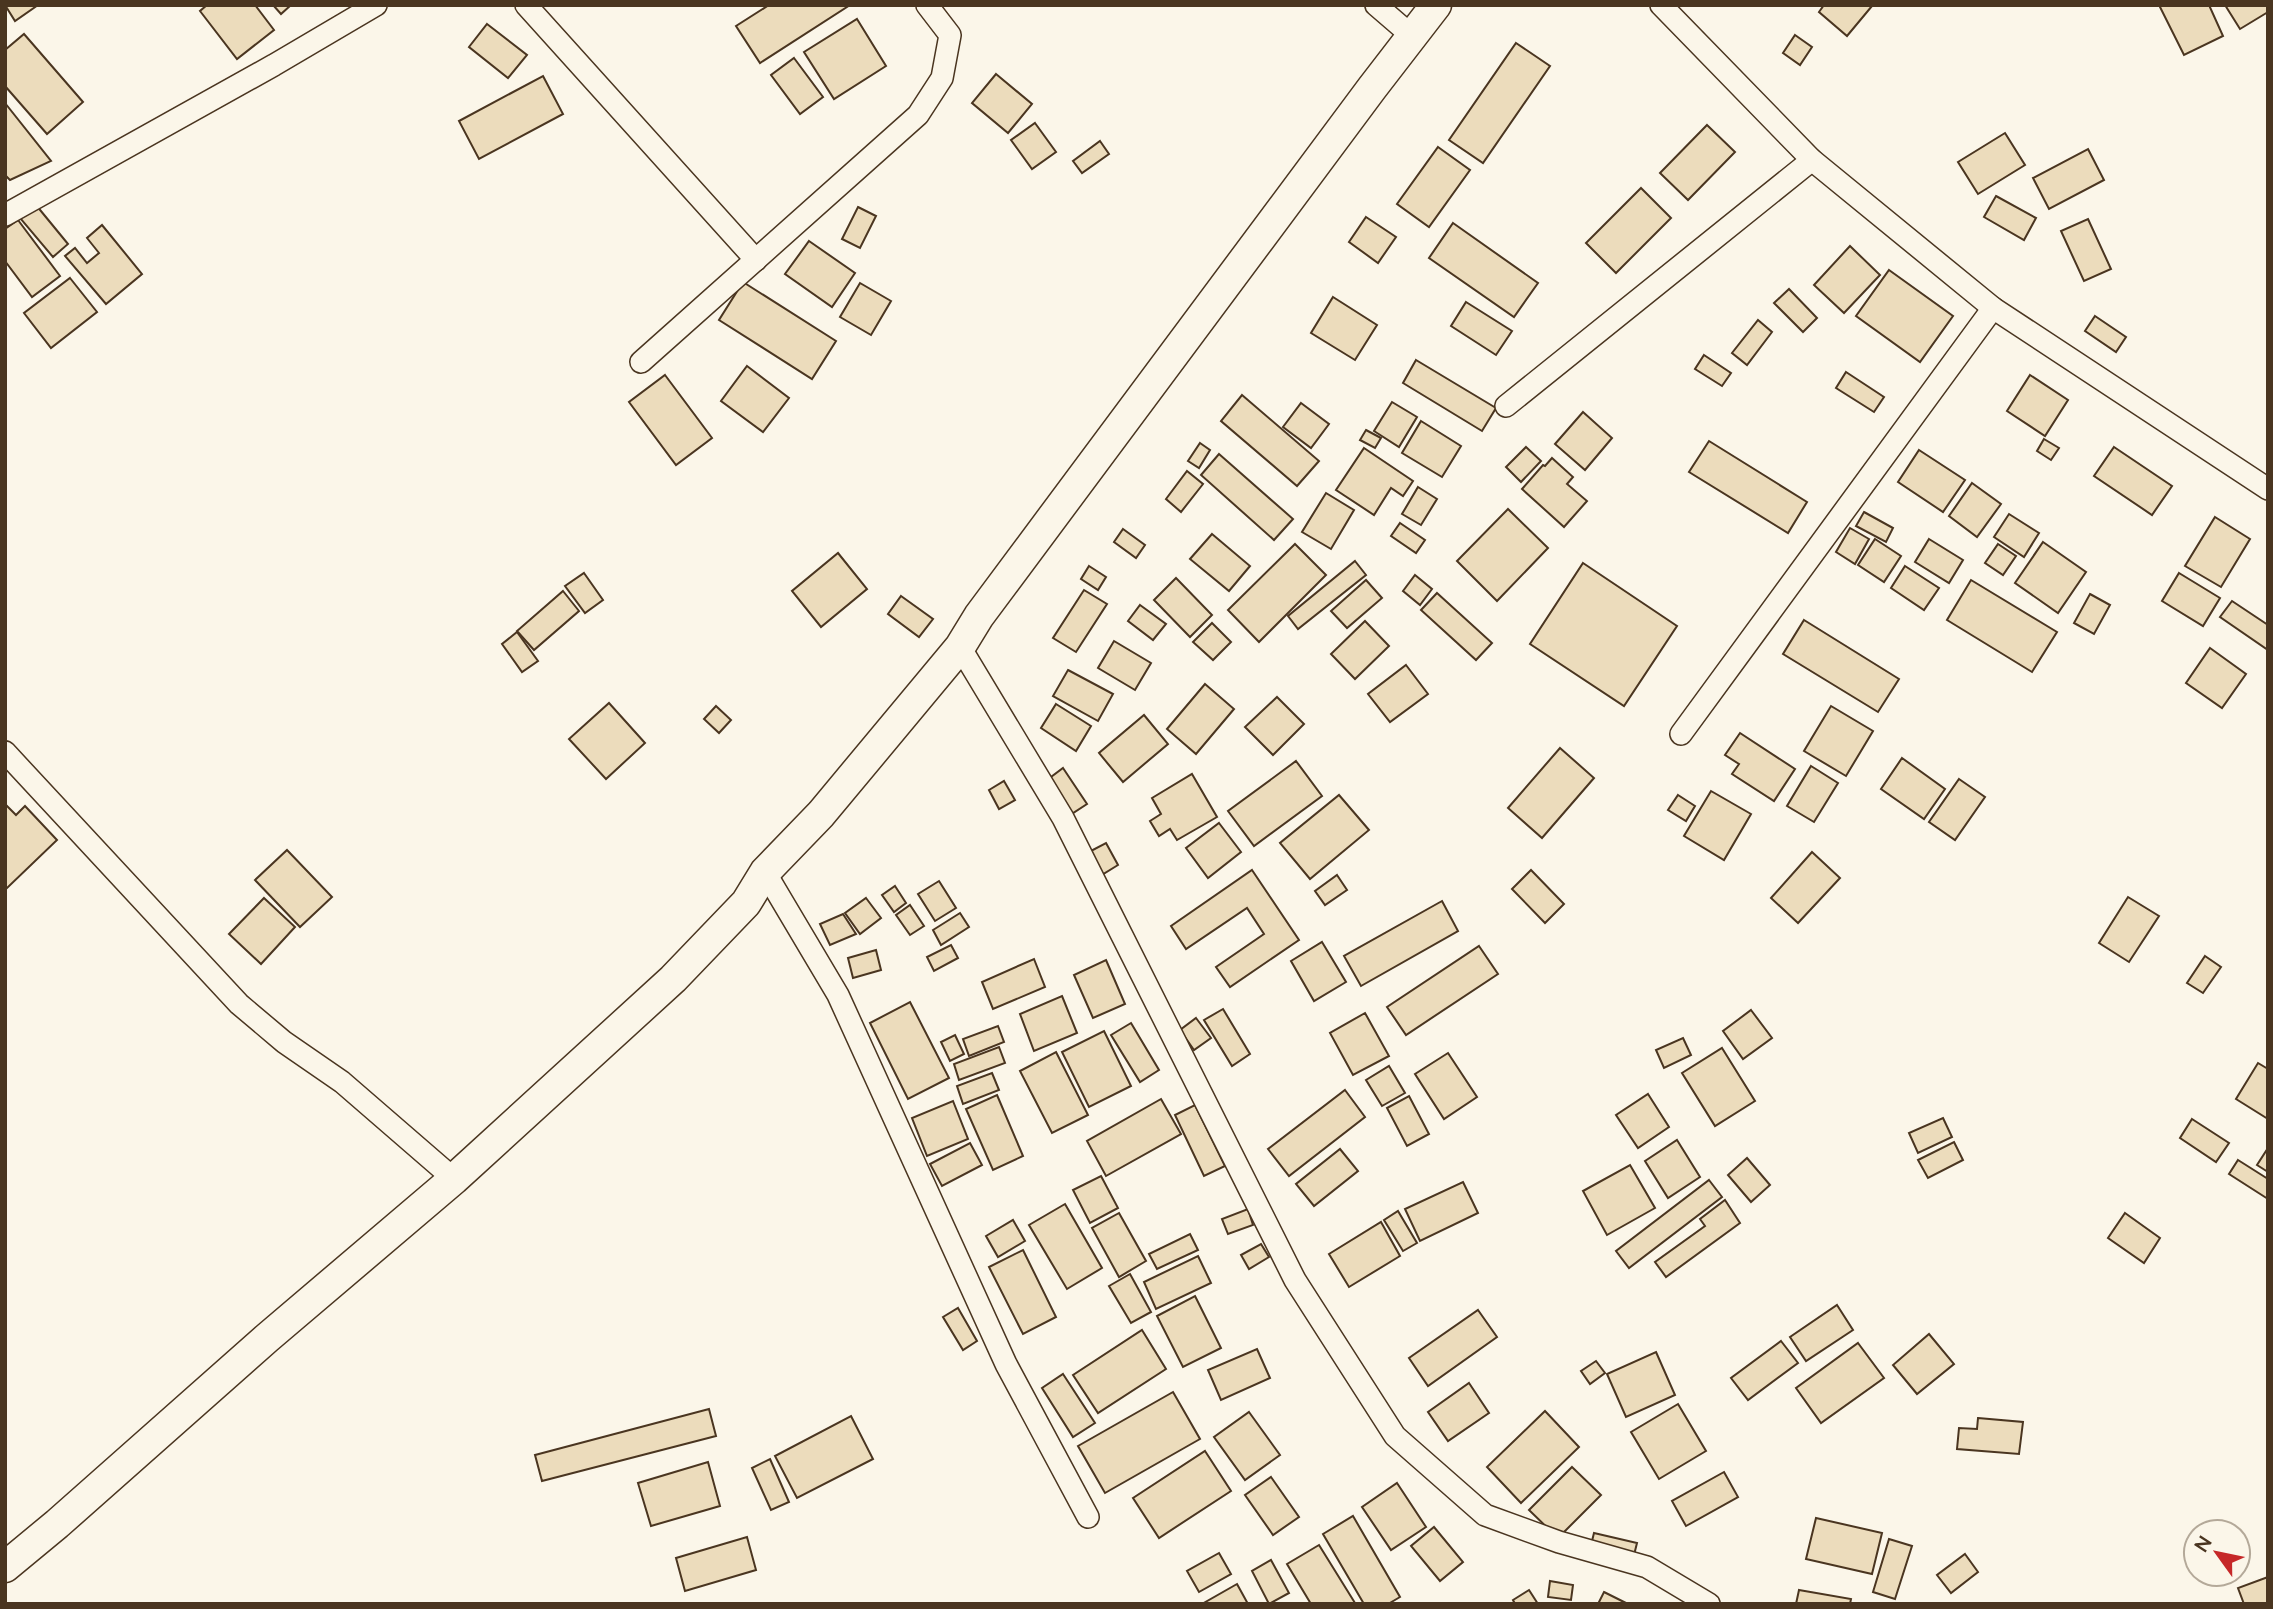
<svg xmlns="http://www.w3.org/2000/svg" width="2273" height="1609" viewBox="0 0 2273 1609" font-family="Lato,sans-serif">
	<style>
		.building { fill: #ecdcbc; stroke: #4a3520; stroke-width: 2 }
		.lines { fill: none; stroke-linecap: round; stroke-linejoin: round }
		.minor-casing { stroke: #4a3520; stroke-width: 24 }
		.secondary-casing { stroke: #4a3520; stroke-width: 33 }
		.minor { stroke: #fbf6e9; stroke-width: 21 }
		.secondary { stroke: #fbf6e9; stroke-width: 30 }
	</style>
	<rect width="100%" height="100%" fill="#fbf6e9"/>
	<g class="building">
		<path d="M5,5H38L15,21Z"/>
		<path d="M207,5H255L274,30L237,59L200,11Z"/>
		<path d="M273,5H291L281,14Z"/>
		<path d="M769,5H850L760,63L736,26Z"/>
		<path d="M1824,5H1871L1872,6L1847,36L1819,12Z"/>
		<path d="M2159,5H2209L2223,36L2184,55Z"/>
		<path d="M2225,5H2268V12L2240,29Z"/>
		<path d="M857,19L886,66L834,99L804,52Z"/>
		<path d="M487,24L527,55L508,78L469,47Z"/>
		<path d="M24,34L83,102L47,134L5,86V50Z"/>
		<path d="M1795,35L1812,47L1800,65L1783,53Z"/>
		<path d="M1516,43L1550,66L1483,163L1449,140Z"/>
		<path d="M794,58L823,97L800,114L771,75Z"/>
		<path d="M996,74L1032,104L1008,133L972,103Z"/>
		<path d="M543,76L563,114L479,159L459,121Z"/>
		<path d="M5,103L51,161L10,180L5,175Z"/>
		<path d="M1035,123L1056,152L1032,169L1011,140Z"/>
		<path d="M1707,125L1735,152L1688,200L1660,173Z"/>
		<path d="M2005,133L2025,165L1978,194L1958,162Z"/>
		<path d="M1100,141L1109,154L1082,173L1073,161Z"/>
		<path d="M1438,147L1470,170L1429,227L1397,204Z"/>
		<path d="M2088,149L2104,180L2049,209L2033,178Z"/>
		<path d="M1641,188L1671,218L1616,273L1586,243Z"/>
		<path d="M1996,196L2036,218L2024,240L1984,217Z"/>
		<path d="M36,205L68,244L53,257L20,218Z"/>
		<path d="M858,207L876,216L860,248L842,239Z"/>
		<path d="M1366,217L1396,237L1378,263L1349,242Z"/>
		<path d="M2088,219L2111,269L2084,281L2061,231Z"/>
		<path d="M18,220L60,276L32,297L5,261V229Z"/>
		<path d="M1453,223L1538,283L1514,317L1429,258Z"/>
		<path d="M102,225L142,274L106,304L65,256L75,248L87,263L99,253L87,238Z"/>
		<path d="M809,241L855,273L832,307L785,274Z"/>
		<path d="M1850,246L1880,275L1844,313L1814,285Z"/>
		<path d="M1889,270L1953,316L1920,362L1856,316Z"/>
		<path d="M70,278L97,312L51,348L24,313Z"/>
		<path d="M743,282L836,341L812,379L719,320Z"/>
		<path d="M860,283L891,301L871,335L840,317Z"/>
		<path d="M1789,289L1817,318L1803,332L1774,303Z"/>
		<path d="M1333,297L1377,325L1355,360L1311,333Z"/>
		<path d="M1466,302L1512,331L1496,355L1451,326Z"/>
		<path d="M2095,316L2126,337L2116,352L2085,331Z"/>
		<path d="M1758,320L1772,332L1747,365L1732,353Z"/>
		<path d="M1704,355L1731,373L1722,386L1695,369Z"/>
		<path d="M1416,360L1496,408L1482,431L1403,383Z"/>
		<path d="M747,366L789,398L763,432L721,401Z"/>
		<path d="M1846,372L1884,397L1874,412L1836,388Z"/>
		<path d="M665,375L712,438L676,465L629,402Z"/>
		<path d="M2030,375L2068,400L2045,436L2007,411Z"/>
		<path d="M1242,395L1319,461L1297,486L1221,421Z"/>
		<path d="M1392,402L1417,417L1399,447L1374,431Z"/>
		<path d="M1301,403L1329,424L1311,448L1283,427Z"/>
		<path d="M1583,412L1612,438L1585,470L1555,444Z"/>
		<path d="M1421,421L1461,446L1442,477L1402,453Z"/>
		<path d="M1366,430L1381,438L1375,448L1360,440Z"/>
		<path d="M2044,439L2059,448L2051,460L2037,451Z"/>
		<path d="M1709,441L1807,502L1788,533L1689,472Z"/>
		<path d="M1200,443L1210,450L1199,468L1188,461Z"/>
		<path d="M1526,447L1541,461L1521,482L1506,467Z"/>
		<path d="M2114,447L2172,486L2152,515L2094,476Z"/>
		<path d="M1364,448L1413,481L1403,496L1391,488L1374,515L1336,490Z"/>
		<path d="M1919,450L1965,480L1943,512L1898,482Z"/>
		<path d="M1219,454L1293,519L1274,540L1201,475Z"/>
		<path d="M1552,458L1573,477L1567,484L1587,501L1564,527L1522,489L1543,465L1545,466Z"/>
		<path d="M1187,471L1203,484L1181,512L1166,499Z"/>
		<path d="M1972,483L2001,504L1977,537L1949,516Z"/>
		<path d="M1418,487L1437,499L1421,525L1402,514Z"/>
		<path d="M1326,493L1354,510L1331,549L1302,532Z"/>
		<path d="M1508,509L1548,548L1497,601L1457,561Z"/>
		<path d="M1864,512L1893,528L1886,542L1856,526Z"/>
		<path d="M2009,514L2039,533L2024,557L1994,537Z"/>
		<path d="M2215,517L2250,539L2221,587L2185,566Z"/>
		<path d="M1400,523L1425,540L1416,553L1391,536Z"/>
		<path d="M1850,528L1869,539L1855,564L1836,552Z"/>
		<path d="M1123,529L1145,545L1136,558L1114,542Z"/>
		<path d="M1212,534L1250,566L1229,591L1190,559Z"/>
		<path d="M1875,539L1901,556L1884,582L1858,565Z"/>
		<path d="M1929,539L1963,560L1949,583L1915,562Z"/>
		<path d="M2043,542L2086,572L2058,613L2015,583Z"/>
		<path d="M1295,544L1326,575L1259,642L1228,610Z"/>
		<path d="M1998,544L2016,556L2003,575L1985,563Z"/>
		<path d="M838,553L867,589L821,627L792,591Z"/>
		<path d="M1355,561L1366,575L1298,629L1288,616Z"/>
		<path d="M1583,563L1677,626L1624,706L1530,644Z"/>
		<path d="M1089,566L1106,577L1098,590L1081,579Z"/>
		<path d="M1905,566L1939,588L1924,610L1891,588Z"/>
		<path d="M584,573L603,600L585,613L565,586Z"/>
		<path d="M2179,573L2220,598L2203,626L2162,601Z"/>
		<path d="M1415,575L1432,589L1420,605L1403,591Z"/>
		<path d="M1176,578L1212,615L1190,637L1154,600Z"/>
		<path d="M1366,580L1382,598L1347,628L1331,611Z"/>
		<path d="M1971,580L2057,632L2032,672L1947,620Z"/>
		<path d="M1084,590L1107,604L1076,652L1053,638Z"/>
		<path d="M563,591L579,611L534,650L517,631Z"/>
		<path d="M1437,593L1492,643L1476,660L1421,610Z"/>
		<path d="M2090,594L2110,605L2094,634L2074,623Z"/>
		<path d="M901,596L933,619L919,637L888,614Z"/>
		<path d="M2232,601L2268,625V650L2220,617Z"/>
		<path d="M1140,605L1166,624L1153,640L1128,621Z"/>
		<path d="M1804,620L1899,679L1878,712L1783,654Z"/>
		<path d="M1365,621L1389,646L1355,679L1331,654Z"/>
		<path d="M1212,623L1231,642L1213,660L1193,642Z"/>
		<path d="M517,632L538,661L522,672L502,644Z"/>
		<path d="M1114,641L1151,663L1135,690L1098,668Z"/>
		<path d="M2210,648L2246,674L2222,708L2186,683Z"/>
		<path d="M1406,665L1428,694L1390,722L1368,694Z"/>
		<path d="M1068,670L1113,694L1098,721L1053,696Z"/>
		<path d="M1205,684L1234,709L1196,754L1167,729Z"/>
		<path d="M1277,697L1304,724L1273,755L1245,727Z"/>
		<path d="M609,703L645,743L606,779L569,739Z"/>
		<path d="M1056,704L1091,726L1076,751L1041,728Z"/>
		<path d="M716,706L731,720L719,733L704,719Z"/>
		<path d="M1831,706L1873,731L1846,776L1804,751Z"/>
		<path d="M1144,715L1168,744L1123,782L1099,753Z"/>
		<path d="M1740,733L1795,769L1774,801L1732,774L1739,764L1725,755Z"/>
		<path d="M1560,748L1594,778L1542,838L1508,808Z"/>
		<path d="M1902,758L1945,789L1924,819L1881,789Z"/>
		<path d="M1296,761L1322,796L1254,846L1228,811Z"/>
		<path d="M1811,766L1838,783L1814,822L1787,806Z"/>
		<path d="M1063,768L1087,804L1070,815L1047,780Z"/>
		<path d="M1192,774L1217,817L1177,840L1170,829L1159,836L1150,821L1161,814L1152,798Z"/>
		<path d="M1959,779L1985,797L1955,840L1929,822Z"/>
		<path d="M1004,781L1015,800L999,809L989,790Z"/>
		<path d="M1711,791L1751,814L1724,860L1684,836Z"/>
		<path d="M1339,795L1369,830L1310,879L1280,843Z"/>
		<path d="M1678,795L1695,806L1686,821L1668,810Z"/>
		<path d="M5,804L16,815L25,806L57,840L6,889Z"/>
		<path d="M1219,823L1241,852L1208,878L1186,848Z"/>
		<path d="M1106,843L1118,865L1100,876L1087,853Z"/>
		<path d="M287,850L332,897L300,927L255,880Z"/>
		<path d="M1812,852L1840,878L1798,923L1771,898Z"/>
		<path d="M1252,870L1299,940L1230,987L1216,967L1264,934L1247,908L1186,949L1171,926Z"/>
		<path d="M1531,870L1564,904L1545,923L1512,889Z"/>
		<path d="M1337,875L1347,890L1325,905L1315,891Z"/>
		<path d="M939,881L956,908L935,921L918,894Z"/>
		<path d="M895,886L906,903L894,912L882,895Z"/>
		<path d="M2128,897L2159,916L2129,962L2099,943Z"/>
		<path d="M264,898L295,927L261,964L229,934Z"/>
		<path d="M866,898L881,918L860,934L845,913Z"/>
		<path d="M1442,901L1458,931L1361,986L1344,956Z"/>
		<path d="M910,905L924,926L910,935L896,915Z"/>
		<path d="M960,913L969,927L941,945L933,930Z"/>
		<path d="M843,914L856,934L830,945L820,924Z"/>
		<path d="M1322,942L1346,982L1314,1001L1291,961Z"/>
		<path d="M951,945L958,958L934,971L927,957Z"/>
		<path d="M1479,946L1498,974L1406,1035L1387,1007Z"/>
		<path d="M876,950L881,970L853,978L848,958Z"/>
		<path d="M2205,956L2221,967L2203,993L2187,983Z"/>
		<path d="M1034,959L1045,987L993,1009L982,982Z"/>
		<path d="M1106,960L1125,1004L1093,1018L1074,975Z"/>
		<path d="M1062,996L1077,1033L1034,1051L1020,1014Z"/>
		<path d="M910,1002L949,1078L908,1099L870,1023Z"/>
		<path d="M1223,1009L1250,1054L1232,1066L1204,1020Z"/>
		<path d="M1751,1010L1772,1038L1743,1059L1723,1031Z"/>
		<path d="M1365,1013L1389,1056L1353,1075L1330,1033Z"/>
		<path d="M1196,1018L1211,1038L1194,1050L1180,1030Z"/>
		<path d="M1131,1023L1159,1070L1140,1082L1111,1035Z"/>
		<path d="M998,1026L1004,1042L969,1056L963,1039Z"/>
		<path d="M1104,1031L1131,1086L1089,1107L1062,1052Z"/>
		<path d="M955,1035L964,1054L950,1061L941,1042Z"/>
		<path d="M1683,1038L1691,1055L1664,1068L1656,1050Z"/>
		<path d="M999,1047L1005,1063L959,1080L954,1064Z"/>
		<path d="M1722,1048L1755,1101L1715,1126L1682,1073Z"/>
		<path d="M1056,1052L1088,1115L1052,1133L1020,1071Z"/>
		<path d="M1448,1053L1477,1097L1444,1119L1415,1074Z"/>
		<path d="M2258,1063L2268,1069V1119L2236,1099Z"/>
		<path d="M1389,1066L1405,1093L1382,1106L1366,1080Z"/>
		<path d="M992,1073L999,1090L963,1104L957,1086Z"/>
		<path d="M1345,1090L1365,1117L1289,1176L1268,1149Z"/>
		<path d="M1648,1094L1669,1127L1638,1148L1616,1115Z"/>
		<path d="M997,1095L1023,1156L993,1170L966,1109Z"/>
		<path d="M1409,1096L1429,1134L1407,1146L1387,1108Z"/>
		<path d="M1161,1099L1181,1134L1106,1176L1087,1141Z"/>
		<path d="M953,1101L968,1139L927,1156L912,1118Z"/>
		<path d="M1195,1105L1225,1166L1204,1176L1175,1115Z"/>
		<path d="M1943,1118L1952,1137L1918,1153L1909,1133Z"/>
		<path d="M2192,1119L2229,1143L2216,1162L2180,1138Z"/>
		<path d="M1677,1140L1700,1177L1668,1198L1645,1161Z"/>
		<path d="M1954,1142L1963,1160L1928,1178L1918,1160Z"/>
		<path d="M970,1143L982,1165L942,1186L930,1164Z"/>
		<path d="M2268,1148V1172L2257,1165Z"/>
		<path d="M1340,1149L1358,1171L1314,1206L1296,1184Z"/>
		<path d="M1747,1158L1770,1185L1751,1202L1728,1175Z"/>
		<path d="M2238,1160L2268,1179V1199L2229,1174Z"/>
		<path d="M1630,1165L1655,1208L1607,1235L1583,1191Z"/>
		<path d="M1101,1176L1118,1208L1090,1223L1073,1190Z"/>
		<path d="M1709,1180L1722,1197L1629,1268L1616,1251Z"/>
		<path d="M1463,1182L1478,1213L1420,1241L1405,1209Z"/>
		<path d="M1725,1200L1740,1223L1666,1277L1655,1262L1705,1226L1700,1219Z"/>
		<path d="M1065,1204L1102,1268L1067,1289L1029,1225Z"/>
		<path d="M1248,1209L1253,1225L1228,1234L1222,1219Z"/>
		<path d="M1398,1211L1417,1243L1403,1251L1384,1220Z"/>
		<path d="M1119,1213L1146,1261L1119,1277L1092,1228Z"/>
		<path d="M2125,1213L2160,1238L2144,1263L2108,1238Z"/>
		<path d="M1013,1220L1025,1241L998,1257L986,1236Z"/>
		<path d="M1381,1222L1400,1256L1349,1287L1329,1254Z"/>
		<path d="M1190,1234L1198,1250L1157,1269L1149,1254Z"/>
		<path d="M1261,1244L1269,1257L1249,1269L1241,1255Z"/>
		<path d="M1023,1250L1056,1317L1023,1334L989,1267Z"/>
		<path d="M1198,1256L1211,1283L1156,1309L1144,1282Z"/>
		<path d="M1130,1274L1151,1312L1131,1323L1109,1286Z"/>
		<path d="M1195,1296L1221,1348L1183,1367L1157,1316Z"/>
		<path d="M1837,1305L1853,1330L1806,1361L1790,1337Z"/>
		<path d="M958,1308L977,1341L963,1350L943,1317Z"/>
		<path d="M1478,1310L1497,1337L1428,1386L1409,1358Z"/>
		<path d="M1142,1330L1166,1369L1098,1413L1073,1375Z"/>
		<path d="M1929,1334L1954,1364L1917,1394L1893,1365Z"/>
		<path d="M1781,1341L1798,1363L1748,1400L1731,1378Z"/>
		<path d="M1858,1343L1884,1378L1821,1423L1796,1388Z"/>
		<path d="M1257,1349L1270,1378L1221,1400L1208,1370Z"/>
		<path d="M1656,1352L1675,1395L1626,1417L1607,1374Z"/>
		<path d="M1596,1361L1605,1373L1590,1384L1581,1371Z"/>
		<path d="M1063,1374L1095,1423L1073,1437L1042,1388Z"/>
		<path d="M1469,1383L1489,1413L1448,1441L1428,1412Z"/>
		<path d="M1173,1392L1200,1439L1105,1493L1078,1446Z"/>
		<path d="M1678,1404L1706,1451L1659,1479L1631,1432Z"/>
		<path d="M709,1409L716,1436L542,1481L535,1455Z"/>
		<path d="M1545,1411L1579,1447L1521,1503L1487,1467Z"/>
		<path d="M1249,1412L1280,1455L1245,1480L1214,1437Z"/>
		<path d="M851,1416L873,1459L797,1498L775,1456Z"/>
		<path d="M1978,1418L2023,1422L2019,1454L1957,1449L1959,1428L1977,1429Z"/>
		<path d="M1205,1451L1231,1491L1159,1538L1133,1498Z"/>
		<path d="M770,1459L789,1502L771,1510L752,1468Z"/>
		<path d="M708,1462L720,1506L651,1526L638,1483Z"/>
		<path d="M1572,1467L1601,1495L1558,1538L1529,1510Z"/>
		<path d="M1724,1472L1738,1497L1686,1526L1672,1501Z"/>
		<path d="M1271,1477L1299,1517L1273,1535L1245,1495Z"/>
		<path d="M1397,1483L1426,1527L1391,1550L1362,1507Z"/>
		<path d="M1353,1516L1400,1597L1388,1604H1364L1323,1534Z"/>
		<path d="M1816,1518L1882,1533L1872,1574L1806,1559Z"/>
		<path d="M1434,1527L1463,1562L1440,1581L1411,1546Z"/>
		<path d="M1594,1533L1637,1543L1634,1555L1591,1545Z"/>
		<path d="M747,1537L756,1570L685,1591L676,1558Z"/>
		<path d="M1889,1539L1912,1546L1895,1599L1873,1592Z"/>
		<path d="M1319,1545L1355,1603V1604H1311L1287,1564Z"/>
		<path d="M1219,1553L1231,1574L1199,1592L1187,1571Z"/>
		<path d="M1965,1554L1978,1572L1951,1593L1937,1575Z"/>
		<path d="M1271,1560L1289,1593L1269,1604L1252,1571Z"/>
		<path d="M2268,1577V1604H2244L2238,1588Z"/>
		<path d="M1550,1581L1573,1585L1571,1600L1548,1597Z"/>
		<path d="M1237,1584L1248,1604H1202Z"/>
		<path d="M1529,1590L1538,1604H1515L1513,1600Z"/>
		<path d="M1799,1590L1851,1599L1850,1604H1796Z"/>
		<path d="M1604,1592L1628,1604H1598Z"/>
	</g>
	<g class="lines">
		<g class="minor-casing">
			<g id="minor">
				<path d="M526,5L756,260"/>
				<path d="M1376,5L1412,36"/>
				<path d="M1661,5L1812,160L1993,308L2268,489"/>
				<path d="M5,215L274,65L376,5"/>
				<path d="M641,362L918,115L942,78L950,35L927,5"/>
				<path d="M1506,406L1812,160"/>
				<path d="M960,647L1063,818L1295,1280L1395,1436L1485,1515L1559,1542L1647,1567L1709,1604"/>
				<path d="M1681,734L1993,308"/>
				<path d="M5,752L239,1004L284,1042L342,1082L454,1179"/>
				<path d="M765,872L838,995L1006,1364L1088,1517"/>
			</g>
		</g>
		<g class="secondary-casing">
			<path id="secondary" d="M5,1567L57,1524L267,1338L454,1179L673,979L746,903L765,872L821,814L960,647L979,616L1372,88L1436,5"/>
		</g>
		<use href="#minor" class="minor"/>
		<use href="#secondary" class="secondary"/>
	</g>
	<rect width="2273" height="1609" fill="none" stroke="#4a3520" stroke-width="14"/>
	<g transform="translate(2217 1553) rotate(303)"><circle r="33" fill="#fbf6e9" stroke="#b4a999" stroke-width="2"/>
	<path d="M0-5L12 26L0 18L-12 26Z" fill="#c62828"/>
	<text y="-10" font-size="19" font-weight="bold" text-anchor="middle" fill="#4a3520">N</text>
	</g>
</svg>
